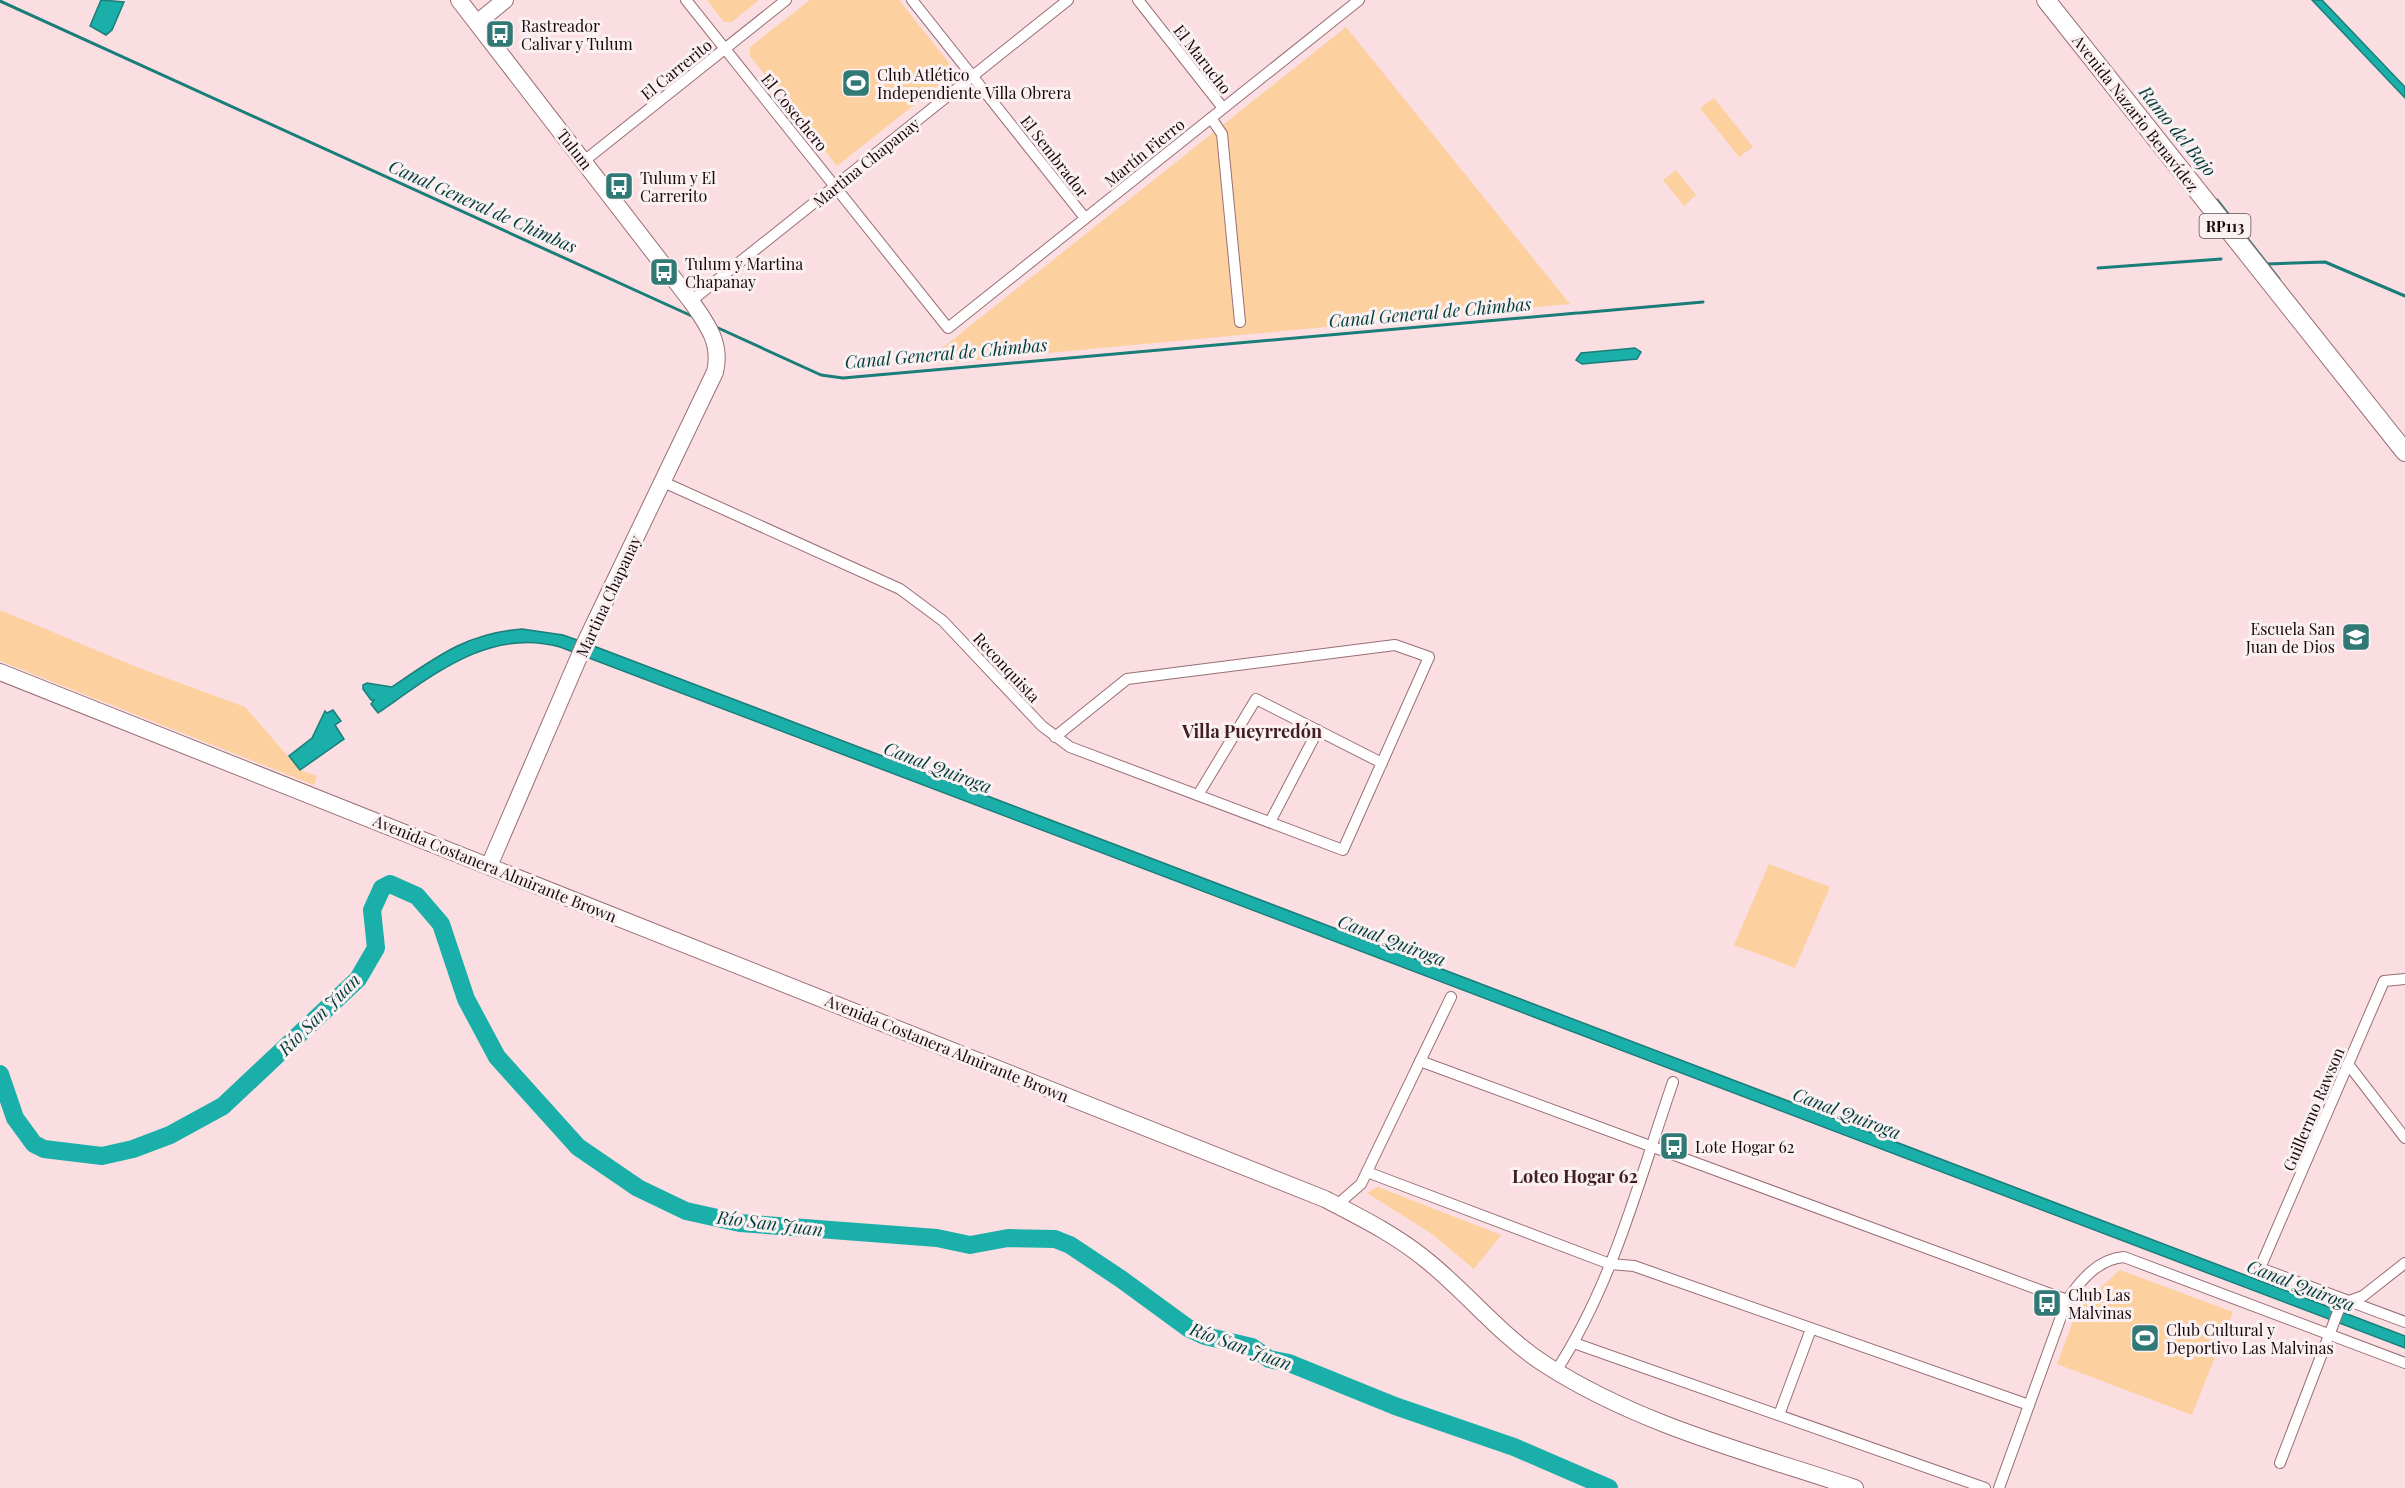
<svg xmlns="http://www.w3.org/2000/svg" width="2405" height="1488" viewBox="0 0 2405 1488" font-family="'Playfair Display',serif">
	<style>
		.green { fill: #fcd09f }
		.water { fill: #1aafa8; stroke: #197d79; stroke-width: 1.5 }
		.lines { fill: none; stroke-linecap: round; stroke-linejoin: round }
		.stream { stroke: #197d79; stroke-width: 3 }
		.river { stroke: #1aafa8; stroke-width: 18 }
		.street-casing { stroke: #996f75; stroke-width: 12 }
		.secondary-casing { stroke: #996f75; stroke-width: 18 }
		.primary-casing { stroke: #996f75; stroke-width: 20 }
		.street { stroke: #fff; stroke-width: 10 }
		.secondary { stroke: #fff; stroke-width: 16 }
		.primary { stroke: #fff; stroke-width: 18 }
		.labels { text-anchor: middle; dominant-baseline: central; stroke-width: 6; stroke-linejoin: round; paint-order: stroke }
		.shield { fill: #fbf1f2; stroke: #5c4f51; stroke-width: 1.5 }
		.shield-label { font-size: 15px; font-weight: bold; fill: #18090c }
		.poi-label { font-size: 16px; fill: #18090c; stroke: #fbf1f2; text-anchor: start }
		.street-label { font-size: 16px; fill: #18090c; stroke: #fbf1f2 }
		.water-label { font-size: 18px; font-style: italic; fill: #003e3b; stroke: #fbf1f2 }
		.neighbourhood-label { font-size: 18px; font-weight: bold; fill: #401e24; stroke: #fbf1f2 }
	</style>
	<rect width="100%" height="100%" fill="#fbdee2"/>
	<g class="green">
		<path d="M707,0H759L732,22H724Z"/>
		<path d="M810,0H899L949,63L947,79L837,166L750,56V47Z"/>
		<path d="M1346,27L1570,304L921,365Z"/>
		<path d="M1714,98L1753,147L1739,157L1700,108Z"/>
		<path d="M1676,170L1696,195L1684,206L1663,180Z"/>
		<path d="M0,610L139,668L245,707L300,770L317,776L314,785L0,661Z"/>
		<path d="M1769,864L1830,887L1795,968L1734,945Z"/>
		<path d="M1378,1187L1501,1235L1474,1269L1432,1234L1367,1193Z"/>
		<path d="M2120,1270L2233,1312L2192,1415L2057,1364L2078,1308Z"/>
	</g>
	<g class="water">
		<path d="M101,0L124,2L112,30L106,35L90,26Z"/>
		<path d="M2312,0H2322L2405,87V98Z"/>
		<path d="M1635,348L1641,352L1637,359L1582,364L1576,360L1581,353Z"/>
		<path d="M522,629L563,635L591,645L2405,1336V1348L560,647C489,627 432,676 378,713L371,704L374,700H371L363,689V685L367,683L392,687C436,657 467,633 522,629Z"/>
		<path d="M333,710L341,721L335,725L344,739L300,770L289,756L312,738L325,711L327,713Z"/>
	</g>
	<g class="lines">
		<g class="stream">
			<path d="M0,1L694,317"/>
			<path d="M2217,200L2279,279"/>
			<path d="M2267,264L2325,262L2405,296"/>
			<path d="M2098,268L2221,259"/>
			<path d="M1579,313L1703,302"/>
			<path d="M716,327L821,375L843,378L1577,313"/>
		</g>
		<path class="river" d="M0,1074L15,1118L34,1144L44,1149L102,1156L133,1149L170,1135L223,1106L358,979L376,948L372,910L382,888L390,884L417,896L441,924L466,999L497,1057L578,1147L638,1188L686,1211L740,1223L937,1238L970,1245L1008,1238L1055,1239L1070,1245L1121,1279L1188,1328L1205,1336L1252,1347L1269,1359L1289,1363L1395,1406L1514,1447L1609,1488"/>
		<g class="street-casing">
			<g id="street">
				<path d="M686,0L948,328L1359,0"/>
				<path d="M912,0L1085,218"/>
				<path d="M1138,0L1223,108"/>
				<path d="M1211,118L1222,134L1240,322"/>
				<path d="M584,161L786,0"/>
				<path d="M691,301L1068,0"/>
				<path d="M661,481L900,589L943,621L1042,726L1070,747L1343,850L1429,657L1395,645L1127,679L1055,737"/>
				<path d="M1198,795L1256,699L1382,763"/>
				<path d="M1270,822L1318,730"/>
				<path d="M2405,979L2384,981L2260,1268L2405,1322"/>
				<path d="M1420,1061L2067,1300"/>
				<path d="M2348,1064L2405,1138"/>
				<path d="M1367,1172L1610,1264L1634,1266L2029,1405"/>
				<path d="M1337,1205L1361,1184L1451,997"/>
				<path d="M1574,1343L1985,1488"/>
				<path d="M1556,1371C1613,1284 1639,1180 1673,1082"/>
				<path d="M1779,1415L1811,1329"/>
				<path d="M2280,1463L2341,1304L2363,1296L2405,1263"/>
				<path d="M1999,1488L2067,1300C2081,1280 2098,1259 2124,1257L2405,1363"/>
			</g>
		</g>
		<g class="secondary-casing">
			<g id="secondary">
				<path d="M459,0L691,301C707,324 722,343 715,372L585,643L489,866"/>
				<path d="M477,23L505,0"/>
				<path d="M0,672L1325,1199C1362,1218 1398,1236 1430,1263C1470,1296 1502,1337 1546,1365C1639,1425 1751,1453 1855,1488"/>
			</g>
		</g>
		<g class="primary-casing">
			<path id="primary" d="M2046,0L2405,452"/>
		</g>
		<use href="#street" class="street"/>
		<use href="#secondary" class="secondary"/>
		<use href="#primary" class="primary"/>
	</g>
	<defs>
		<g id="bus-square" transform="scale(1.5)"><rect x="-9" y="-9" width="18" height="18" rx="4" fill="#317975" stroke="#fbf1f2"/><path d="M-5-6H5V4H4V6H2V4H-2V6H-4V4H-5ZM-3.5-4V0h7V-4ZM-3.5 1.2v1.5H-2V1.2ZM2 1.2v1.5H3.5V1.2Z" fill="#fff"/></g>
		<g id="stadium-square" transform="scale(1.5)"><rect x="-9" y="-9" width="18" height="18" rx="4" fill="#317975" stroke="#fbf1f2"/><path d="M0-5a6.5 5 0 1 0 0 10a6.5 5 0 1 0 0-10ZM-3.5-1.8h7v3.6h-7Z" fill="#fff"/></g>
		<g id="school-square" transform="scale(1.5)"><rect x="-9" y="-9" width="18" height="18" rx="4" fill="#317975" stroke="#fbf1f2"/><path d="M0-5L7-2L0 1L-7-2ZM-4 1L0 2.5L4 1V4Q0 6-4 4Z" fill="#fff"/></g>
	</defs>
	<g fill-rule="evenodd">
		<use href="#bus-square" x="500" y="34"/>
		<use href="#stadium-square" x="856" y="83"/>
		<use href="#bus-square" x="619" y="186"/>
		<use href="#bus-square" x="664" y="272"/>
		<use href="#school-square" x="2356" y="637"/>
		<use href="#bus-square" x="1674" y="1146"/>
		<use href="#bus-square" x="2047" y="1303"/>
		<use href="#stadium-square" x="2145" y="1338"/>
	</g>
	<g class="labels">
		<rect class="shield" x="2199.5" y="214" width="51" height="24" rx="4.5"/>
		<g class="shield-label">
			<text x="2225" y="226">RP113</text>
		</g>
		<g class="poi-label">
			<text x="521" y="25">Rastreador<tspan x="521" dy="18">Calivar y Tulum</tspan></text>
			<text x="877" y="74">Club Atlético<tspan x="877" dy="18">Independiente Villa Obrera</tspan></text>
			<text x="640" y="177">Tulum y El<tspan x="640" dy="18">Carrerito</tspan></text>
			<text x="685" y="263">Tulum y Martina<tspan x="685" dy="18">Chapanay</tspan></text>
			<text x="2335" y="628" text-anchor="end">Escuela San<tspan x="2335" dy="18">Juan de Dios</tspan></text>
			<text x="1695" y="1146">Lote Hogar 62</text>
			<text x="2068" y="1294">Club Las<tspan x="2068" dy="18">Malvinas</tspan></text>
			<text x="2166" y="1329">Club Cultural y<tspan x="2166" dy="18">Deportivo Las Malvinas</tspan></text>
		</g>
		<g class="street-label">
			<text transform="translate(1203 59) rotate(52)">El Marucho</text>
			<text transform="translate(676 69) rotate(-39)">El Carrerito</text>
			<text transform="translate(795 112) rotate(51)">El Cosechero</text>
			<text transform="translate(2136 113) rotate(52)">Avenida Nazario Benavídez</text>
			<text transform="translate(575 149) rotate(52)">Tulum</text>
			<text transform="translate(1144 152) rotate(-39)">Martín Fierro</text>
			<text transform="translate(1055 156) rotate(52)">El Sembrador</text>
			<text transform="translate(866 162) rotate(-39)">Martina Chapanay</text>
			<text transform="translate(608 596) rotate(-65)">Martina Chapanay</text>
			<text transform="translate(1007 667) rotate(47)">Reconquista</text>
			<text transform="translate(495 868) rotate(22)">Avenida Costanera Almirante Brown</text>
			<text transform="translate(947 1048) rotate(22)">Avenida Costanera Almirante Brown</text>
			<text transform="translate(2313 1109) rotate(-67)">Guillermo Rawson</text>
		</g>
		<g class="water-label">
			<text transform="translate(2178 131) rotate(51)">Ramo del Bajo</text>
			<text transform="translate(483 206) rotate(24)">Canal General de Chimbas</text>
			<text transform="translate(1430 312) rotate(-5)">Canal General de Chimbas</text>
			<text transform="translate(946 353) rotate(-5)">Canal General de Chimbas</text>
			<text transform="translate(938 767) rotate(21)">Canal Quiroga</text>
			<text transform="translate(1392 940) rotate(21)">Canal Quiroga</text>
			<text transform="translate(319 1014) rotate(-45)">Río San Juan</text>
			<text transform="translate(1847 1113) rotate(21)">Canal Quiroga</text>
			<text transform="translate(770 1223) rotate(7)">Río San Juan</text>
			<text transform="translate(2301 1285) rotate(21)">Canal Quiroga</text>
			<text transform="translate(1241 1346) rotate(20)">Río San Juan</text>
		</g>
		<g class="neighbourhood-label">
			<text x="1252" y="731">Villa Pueyrredón</text>
			<text x="1575" y="1176">Loteo Hogar 62</text>
		</g>
	</g>
</svg>
